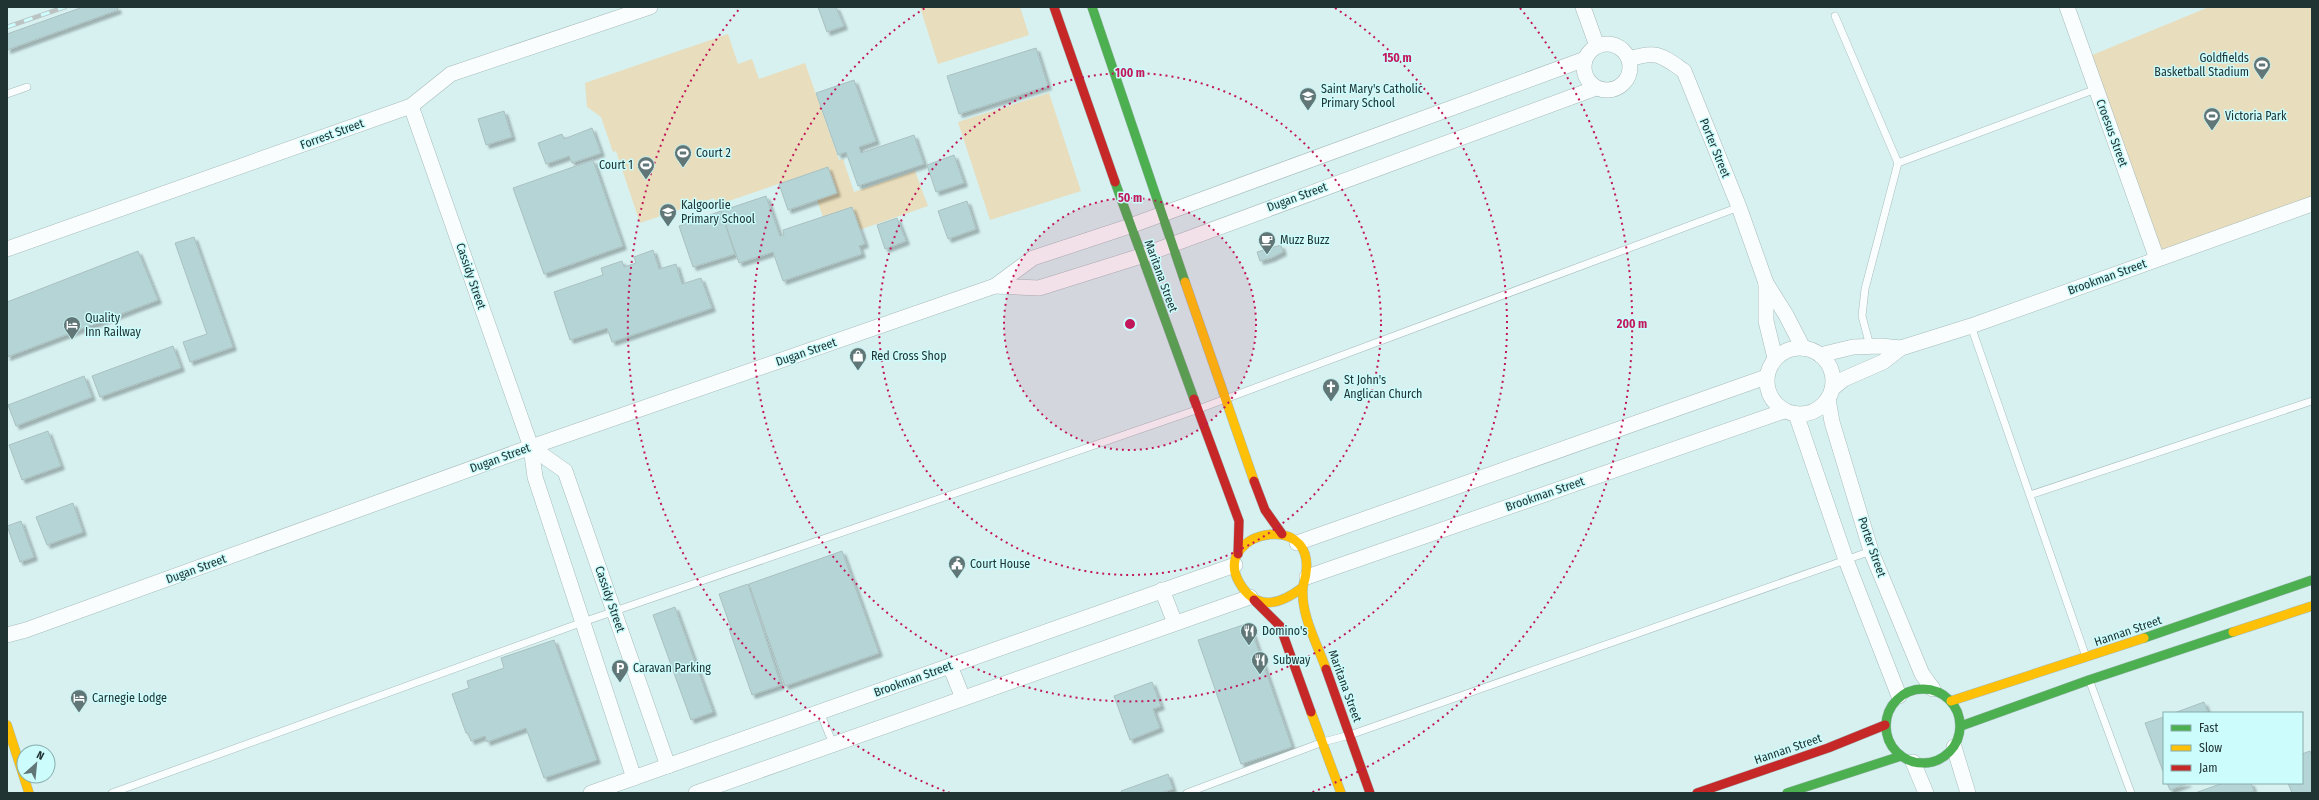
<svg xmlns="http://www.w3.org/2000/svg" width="2319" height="800" viewBox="0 0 2319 800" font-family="'Fira Sans Condensed',sans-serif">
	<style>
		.green { fill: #e8ddbc }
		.building { fill: #b4d4d5; stroke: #abc0c0; filter: url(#shadow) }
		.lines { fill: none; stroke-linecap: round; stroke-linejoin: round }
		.lane-casing { stroke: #a7bbbb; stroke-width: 8 }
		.street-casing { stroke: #a7bbbb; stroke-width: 16 }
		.fast-casing { stroke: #a7bbbb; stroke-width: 10 }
		.slow-casing { stroke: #a7bbbb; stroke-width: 10 }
		.jam-casing { stroke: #a7bbbb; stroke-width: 10 }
		.lane { stroke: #f9fdfd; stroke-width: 7 }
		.street { stroke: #f9fdfd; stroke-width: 15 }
		.fast { stroke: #4caf50; stroke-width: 9 }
		.slow { stroke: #ffc107; stroke-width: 9 }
		.jam { stroke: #c62828; stroke-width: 9 }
		.rail-casing { stroke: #bcc3c3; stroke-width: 4.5 }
		.rail { stroke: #ccfcfc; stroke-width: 3; stroke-dasharray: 9; stroke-linecap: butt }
		.ring { fill: none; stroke: #c2185b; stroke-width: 2; stroke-dasharray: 2 4 }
		.labels { text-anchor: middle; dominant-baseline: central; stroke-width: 3; stroke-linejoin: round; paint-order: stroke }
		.poi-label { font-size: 12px; fill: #213434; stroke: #ccfcfc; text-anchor: start }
		.street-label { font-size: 12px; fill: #213434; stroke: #ccfcfc }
		.centre { fill: #c2185b; stroke: #ccfcfc; stroke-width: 2 }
		.ring-label { font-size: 12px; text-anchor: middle; font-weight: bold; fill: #c2185b; stroke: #ccfcfc; stroke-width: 3; stroke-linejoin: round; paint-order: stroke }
	</style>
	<defs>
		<filter id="shadow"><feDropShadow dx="3.5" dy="3.5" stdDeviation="1" flood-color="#0004"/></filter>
	</defs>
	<rect width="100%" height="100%" fill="#d7f1f1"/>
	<g class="green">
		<path d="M920,7H1020L1029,35L938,64Z"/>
		<path d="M2209,7H2312V204L2157,259L2085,58Z"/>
		<path d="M728,34L738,64L752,59L759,79L805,63L839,160L843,159L854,192L915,171L928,206L859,230L823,217L817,200L837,193L828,167L717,205L714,198L640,223L616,151L613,152L601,117L587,107L585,83Z"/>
		<path d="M1049,93L1081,191L990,220L958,122Z"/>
	</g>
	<g class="building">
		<path d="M83,7H117L118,10L7,50V34Z"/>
		<path d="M818,7H836L844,26L827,32Z"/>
		<path d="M1036,48L1048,86L959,114L947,76Z"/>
		<path d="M854,80L876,141L859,147L861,153L914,135L924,164L858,186L846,152L838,155L816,93Z"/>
		<path d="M504,111L512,137L486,145L478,119Z"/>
		<path d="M592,128L601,153L572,163L569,156L546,164L538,143L562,134L564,139Z"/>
		<path d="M954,155L964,183L936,192L927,165Z"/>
		<path d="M593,160L623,246L544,274L513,188Z"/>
		<path d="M828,167L837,193L788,210L779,184Z"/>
		<path d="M766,196L780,236L784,235L783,230L852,207L865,244L859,246L862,254L783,281L773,252L739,263L721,211Z"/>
		<path d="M967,201L976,229L948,239L938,211Z"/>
		<path d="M721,211L735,254L693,267L679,226Z"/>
		<path d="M897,218L906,241L885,249L877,225Z"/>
		<path d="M194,237L233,347L190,362L183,342L207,334L175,243Z"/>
		<path d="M1281,245L1283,252L1271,258L1260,261L1257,252Z"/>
		<path d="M653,250L659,269L676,264L682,284L701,278L712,308L612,342L607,328L570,340L554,292L603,275L601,268L622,261L624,267L636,263L634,257Z"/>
		<path d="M138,251L158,300L7,357V302Z"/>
		<path d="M173,346L181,368L100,397L92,376Z"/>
		<path d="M84,376L92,397L16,426L8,405Z"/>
		<path d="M48,431L61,466L22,480L9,445Z"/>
		<path d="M73,503L83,532L47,545L36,517Z"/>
		<path d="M21,521L34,557L20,562L7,526Z"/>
		<path d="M842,551L879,653L785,686L749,584Z"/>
		<path d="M748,584L781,685L752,695L729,629L731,628L719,594Z"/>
		<path d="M675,607L713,712L691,720L653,615Z"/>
		<path d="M1249,623L1292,747L1241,764L1198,640Z"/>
		<path d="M554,640L597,760L544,778L526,728L487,742L485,736L471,741L468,733H466L452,694L469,688L467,681L504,668L501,658Z"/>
		<path d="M1152,682L1161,706L1153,709L1160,728L1130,740L1114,696Z"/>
		<path d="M2204,702L2208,713H2174Z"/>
		<path d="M2164,717V774L2145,723Z"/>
		<path d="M2310,751L2312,756V793H2292L2288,783H2302V754Z"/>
		<path d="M1168,774L1173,789L1161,793H1122L1121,791Z"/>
		<path d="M2167,783H2188L2170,790Z"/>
		<path d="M2223,783H2251L2254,792L2195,793Z"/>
	</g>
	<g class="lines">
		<g class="lane-casing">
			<g id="lane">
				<path d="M1835,16L1898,163L1865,289L1862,316L1870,346"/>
				<path d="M7,94L27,87"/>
				<path d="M1898,163L2096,89"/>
				<path d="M1971,326L2086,657"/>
				<path d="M2030,495L2312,401"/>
				<path d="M2090,682L2131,793"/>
				<path d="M820,712L833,744"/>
				<path d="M112,793L583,622L1196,410L1739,207"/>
				<path d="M1187,793L1323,742L1350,735L1871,551"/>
			</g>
		</g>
		<g class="street-casing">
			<g id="street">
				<path d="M1583,7L1597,46"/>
				<path d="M2067,7L2157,259"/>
				<circle cx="1607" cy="67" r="23"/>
				<path d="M1629,59C1657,50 1661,55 1684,71L1739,207L1766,283L1786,315L1803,348"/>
				<path d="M411,106L531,447L535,477L634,778"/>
				<path d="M7,249L411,106L451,74L650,7"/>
				<path d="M1766,283V321L1775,358"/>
				<path d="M995,286L1039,288L1141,256L1596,88"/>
				<circle cx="1800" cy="381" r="33"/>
				<path d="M1820,355L1853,347L1880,346L1901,348L1971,326L2312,204"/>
				<path d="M1833,388L1844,379L1883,362L1901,348"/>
				<path d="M1828,399L1832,422L1871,551L1922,674L1933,689"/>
				<path d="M1796,414L1846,560L1899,696"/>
				<path d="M531,447L565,471L668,766"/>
				<path d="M1297,543L1766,377"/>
				<path d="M1307,577L1784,411"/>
				<path d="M1162,590L1175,623"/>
				<path d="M7,635L26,630L531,447L995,286L1033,258L1130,226L1585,59"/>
				<path d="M950,666L963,698"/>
				<path d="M1954,747L1968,793"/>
				<path d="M1913,762L1926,793"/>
				<path d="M591,793L1235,565"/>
				<path d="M696,793L1250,597"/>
			</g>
		</g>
		<g class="fast-casing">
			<g id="fast">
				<path d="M1092,7L1185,282"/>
				<path d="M1115,182L1194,399"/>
				<path d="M2144,638L2312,580"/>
				<circle cx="1923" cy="726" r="37"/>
				<path d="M1961,726L2089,680L2233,632"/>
				<path d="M1787,793L1901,756"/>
			</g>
		</g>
		<g class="slow-casing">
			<g id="slow">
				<path d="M1185,282L1254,481"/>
				<path d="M1303,587C1280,605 1256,612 1239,582C1210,530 1328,506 1303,586C1300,614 1317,643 1326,669"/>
				<path d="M2233,632L2312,606"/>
				<path d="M1951,701L2144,638"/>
				<path d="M1311,712L1341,793"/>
				<path d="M7,725L29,793"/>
			</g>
		</g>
		<g class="jam-casing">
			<g id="jam">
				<path d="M1054,7L1115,182"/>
				<path d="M1194,399L1239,521L1238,554"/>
				<path d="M1254,481L1265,510L1282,534"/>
				<path d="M1254,600L1280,626L1311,712"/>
				<path d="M1326,669L1370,793"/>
				<path d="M1697,793L1828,748L1885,725"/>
			</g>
		</g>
		<use href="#lane" class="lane"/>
		<use href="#street" class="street"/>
		<use href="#fast" class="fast"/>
		<use href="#slow" class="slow"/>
		<use href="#jam" class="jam"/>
		<g class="rail-casing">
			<path id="rail" d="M7,27L65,7"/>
		</g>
		<use href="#rail" class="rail"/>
	</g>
	<circle cx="1130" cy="324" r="126" fill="#c2185b" fill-opacity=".12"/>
	<g class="ring">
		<circle cx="1130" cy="324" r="126"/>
		<circle cx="1130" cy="324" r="251"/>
		<path d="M1335 8A377 377 0 1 1 925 8"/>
		<path d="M950 793A502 502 0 0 1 740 8M1520 8A502 502 0 0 1 1310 793"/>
	</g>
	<defs>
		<g id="stadium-pin" transform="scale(0.9)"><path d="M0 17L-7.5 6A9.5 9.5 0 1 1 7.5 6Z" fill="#617676" stroke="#ccfcfc"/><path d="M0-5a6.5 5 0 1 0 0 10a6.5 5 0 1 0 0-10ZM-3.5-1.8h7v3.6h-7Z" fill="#fff"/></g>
		<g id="school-pin" transform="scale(0.9)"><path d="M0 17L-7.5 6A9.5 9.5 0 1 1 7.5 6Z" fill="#617676" stroke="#ccfcfc"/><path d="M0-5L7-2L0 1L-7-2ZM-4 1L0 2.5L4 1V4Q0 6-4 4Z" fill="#fff"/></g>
		<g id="cafe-pin" transform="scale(0.9)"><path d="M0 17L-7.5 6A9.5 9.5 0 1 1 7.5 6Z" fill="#617676" stroke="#ccfcfc"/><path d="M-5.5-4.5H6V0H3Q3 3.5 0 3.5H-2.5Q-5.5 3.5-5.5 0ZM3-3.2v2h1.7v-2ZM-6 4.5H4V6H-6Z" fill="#fff"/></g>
		<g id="hotel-pin" transform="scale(0.9)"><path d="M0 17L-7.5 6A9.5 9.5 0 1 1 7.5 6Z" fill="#617676" stroke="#ccfcfc"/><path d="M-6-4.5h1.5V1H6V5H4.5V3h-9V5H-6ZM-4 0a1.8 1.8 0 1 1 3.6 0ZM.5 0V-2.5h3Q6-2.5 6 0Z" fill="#fff"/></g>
		<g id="shop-pin" transform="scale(0.9)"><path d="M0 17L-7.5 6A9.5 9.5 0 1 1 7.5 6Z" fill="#617676" stroke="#ccfcfc"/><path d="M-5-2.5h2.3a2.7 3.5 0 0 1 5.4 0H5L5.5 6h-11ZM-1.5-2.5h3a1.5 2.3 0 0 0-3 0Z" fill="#fff"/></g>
		<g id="church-pin" transform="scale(0.9)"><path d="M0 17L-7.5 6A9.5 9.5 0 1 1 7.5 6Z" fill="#617676" stroke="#ccfcfc"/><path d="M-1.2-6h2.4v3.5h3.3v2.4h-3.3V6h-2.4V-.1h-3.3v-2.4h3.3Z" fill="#fff"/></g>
		<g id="civic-pin" transform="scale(0.9)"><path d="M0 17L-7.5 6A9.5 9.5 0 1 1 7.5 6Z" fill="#617676" stroke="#ccfcfc"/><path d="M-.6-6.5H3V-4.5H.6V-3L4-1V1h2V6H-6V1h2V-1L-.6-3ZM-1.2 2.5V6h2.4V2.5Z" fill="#fff"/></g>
		<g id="restaurant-pin" transform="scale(0.9)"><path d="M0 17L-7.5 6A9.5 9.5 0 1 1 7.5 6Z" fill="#617676" stroke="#ccfcfc"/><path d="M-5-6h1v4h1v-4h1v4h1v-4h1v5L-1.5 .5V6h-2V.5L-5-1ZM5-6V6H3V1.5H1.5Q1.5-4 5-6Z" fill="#fff"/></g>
		<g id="parking-pin" transform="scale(0.9)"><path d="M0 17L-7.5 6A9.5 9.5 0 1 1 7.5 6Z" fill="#617676" stroke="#ccfcfc"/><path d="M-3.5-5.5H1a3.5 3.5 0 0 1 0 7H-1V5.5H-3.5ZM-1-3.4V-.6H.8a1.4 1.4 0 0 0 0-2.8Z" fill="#fff"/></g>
	</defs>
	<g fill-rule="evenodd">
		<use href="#stadium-pin" x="2262" y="65"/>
		<use href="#school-pin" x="1308" y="96"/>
		<use href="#stadium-pin" x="2212" y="116"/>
		<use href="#stadium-pin" x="683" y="153"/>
		<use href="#stadium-pin" x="646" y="165"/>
		<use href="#school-pin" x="668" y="212"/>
		<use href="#cafe-pin" x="1267" y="240"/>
		<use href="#hotel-pin" x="72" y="325"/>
		<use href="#shop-pin" x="858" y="356"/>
		<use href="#church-pin" x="1331" y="387"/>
		<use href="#civic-pin" x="957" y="564"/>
		<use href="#restaurant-pin" x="1249" y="631"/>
		<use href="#restaurant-pin" x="1260" y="660"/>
		<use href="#parking-pin" x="620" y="668"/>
		<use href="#hotel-pin" x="79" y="698"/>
	</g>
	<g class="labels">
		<g class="poi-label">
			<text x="2249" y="58" text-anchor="end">Goldfields<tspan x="2249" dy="14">Basketball Stadium</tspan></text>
			<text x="1321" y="89">Saint Mary's Catholic<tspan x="1321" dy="14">Primary School</tspan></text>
			<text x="2225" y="116">Victoria Park</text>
			<text x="696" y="153">Court 2</text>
			<text x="633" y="165" text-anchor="end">Court 1</text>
			<text x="681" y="205">Kalgoorlie<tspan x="681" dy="14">Primary School</tspan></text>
			<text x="1280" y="240">Muzz Buzz</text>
			<text x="85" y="318">Quality<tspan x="85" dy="14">Inn Railway</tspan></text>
			<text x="871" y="356">Red Cross Shop</text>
			<text x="1344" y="380">St John's<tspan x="1344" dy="14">Anglican Church</tspan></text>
			<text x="970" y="564">Court House</text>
			<text x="1262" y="631">Domino's</text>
			<text x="1273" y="660">Subway</text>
			<text x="633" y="668">Caravan Parking</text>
			<text x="92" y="698">Carnegie Lodge</text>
		</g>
		<g class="street-label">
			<text transform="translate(2112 133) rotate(70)">Croesus Street</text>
			<text transform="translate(332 134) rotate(-20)">Forrest Street</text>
			<text transform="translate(1715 148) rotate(68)">Porter Street</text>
			<text transform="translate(1297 197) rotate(-20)">Dugan Street</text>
			<text transform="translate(471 276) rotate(71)">Cassidy Street</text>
			<text transform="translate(1161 276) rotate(70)">Maritana Street</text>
			<text transform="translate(2107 277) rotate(-20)">Brookman Street</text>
			<text transform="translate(806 352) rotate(-19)">Dugan Street</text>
			<text transform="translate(500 458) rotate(-20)">Dugan Street</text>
			<text transform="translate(1545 494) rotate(-19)">Brookman Street</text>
			<text transform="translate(1872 547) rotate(71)">Porter Street</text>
			<text transform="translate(196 569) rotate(-20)">Dugan Street</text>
			<text transform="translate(610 599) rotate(71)">Cassidy Street</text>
			<text transform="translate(2128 631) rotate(-19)">Hannan Street</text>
			<text transform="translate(913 679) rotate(-20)">Brookman Street</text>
			<text transform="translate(1345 686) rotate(70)">Maritana Street</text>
			<text transform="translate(1788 749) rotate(-19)">Hannan Street</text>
		</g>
	</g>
	<circle cx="1130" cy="324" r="6" class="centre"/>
	<g class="ring-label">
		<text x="1397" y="62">150 m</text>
		<text x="1130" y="77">100 m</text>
		<text x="1130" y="202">50 m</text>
		<text x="1632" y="328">200 m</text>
	</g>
	<rect width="2319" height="800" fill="none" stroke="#213434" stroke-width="16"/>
	<rect x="2163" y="712" width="140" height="72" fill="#ccfcfc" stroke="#88acac"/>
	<rect x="2171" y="725" width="20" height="6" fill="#4caf50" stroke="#88acac"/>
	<text x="2199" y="732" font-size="12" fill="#213434">Fast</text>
	<rect x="2171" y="745" width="20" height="6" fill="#ffc107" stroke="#88acac"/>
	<text x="2199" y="752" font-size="12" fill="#213434">Slow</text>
	<rect x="2171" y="765" width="20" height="6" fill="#c62828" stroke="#88acac"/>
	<text x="2199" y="772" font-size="12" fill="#213434">Jam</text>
	<g transform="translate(36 764) rotate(27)"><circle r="19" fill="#ccfcfc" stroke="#88acac"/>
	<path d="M0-3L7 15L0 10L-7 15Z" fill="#617676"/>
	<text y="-6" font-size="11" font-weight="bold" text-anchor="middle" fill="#213434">N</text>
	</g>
</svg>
